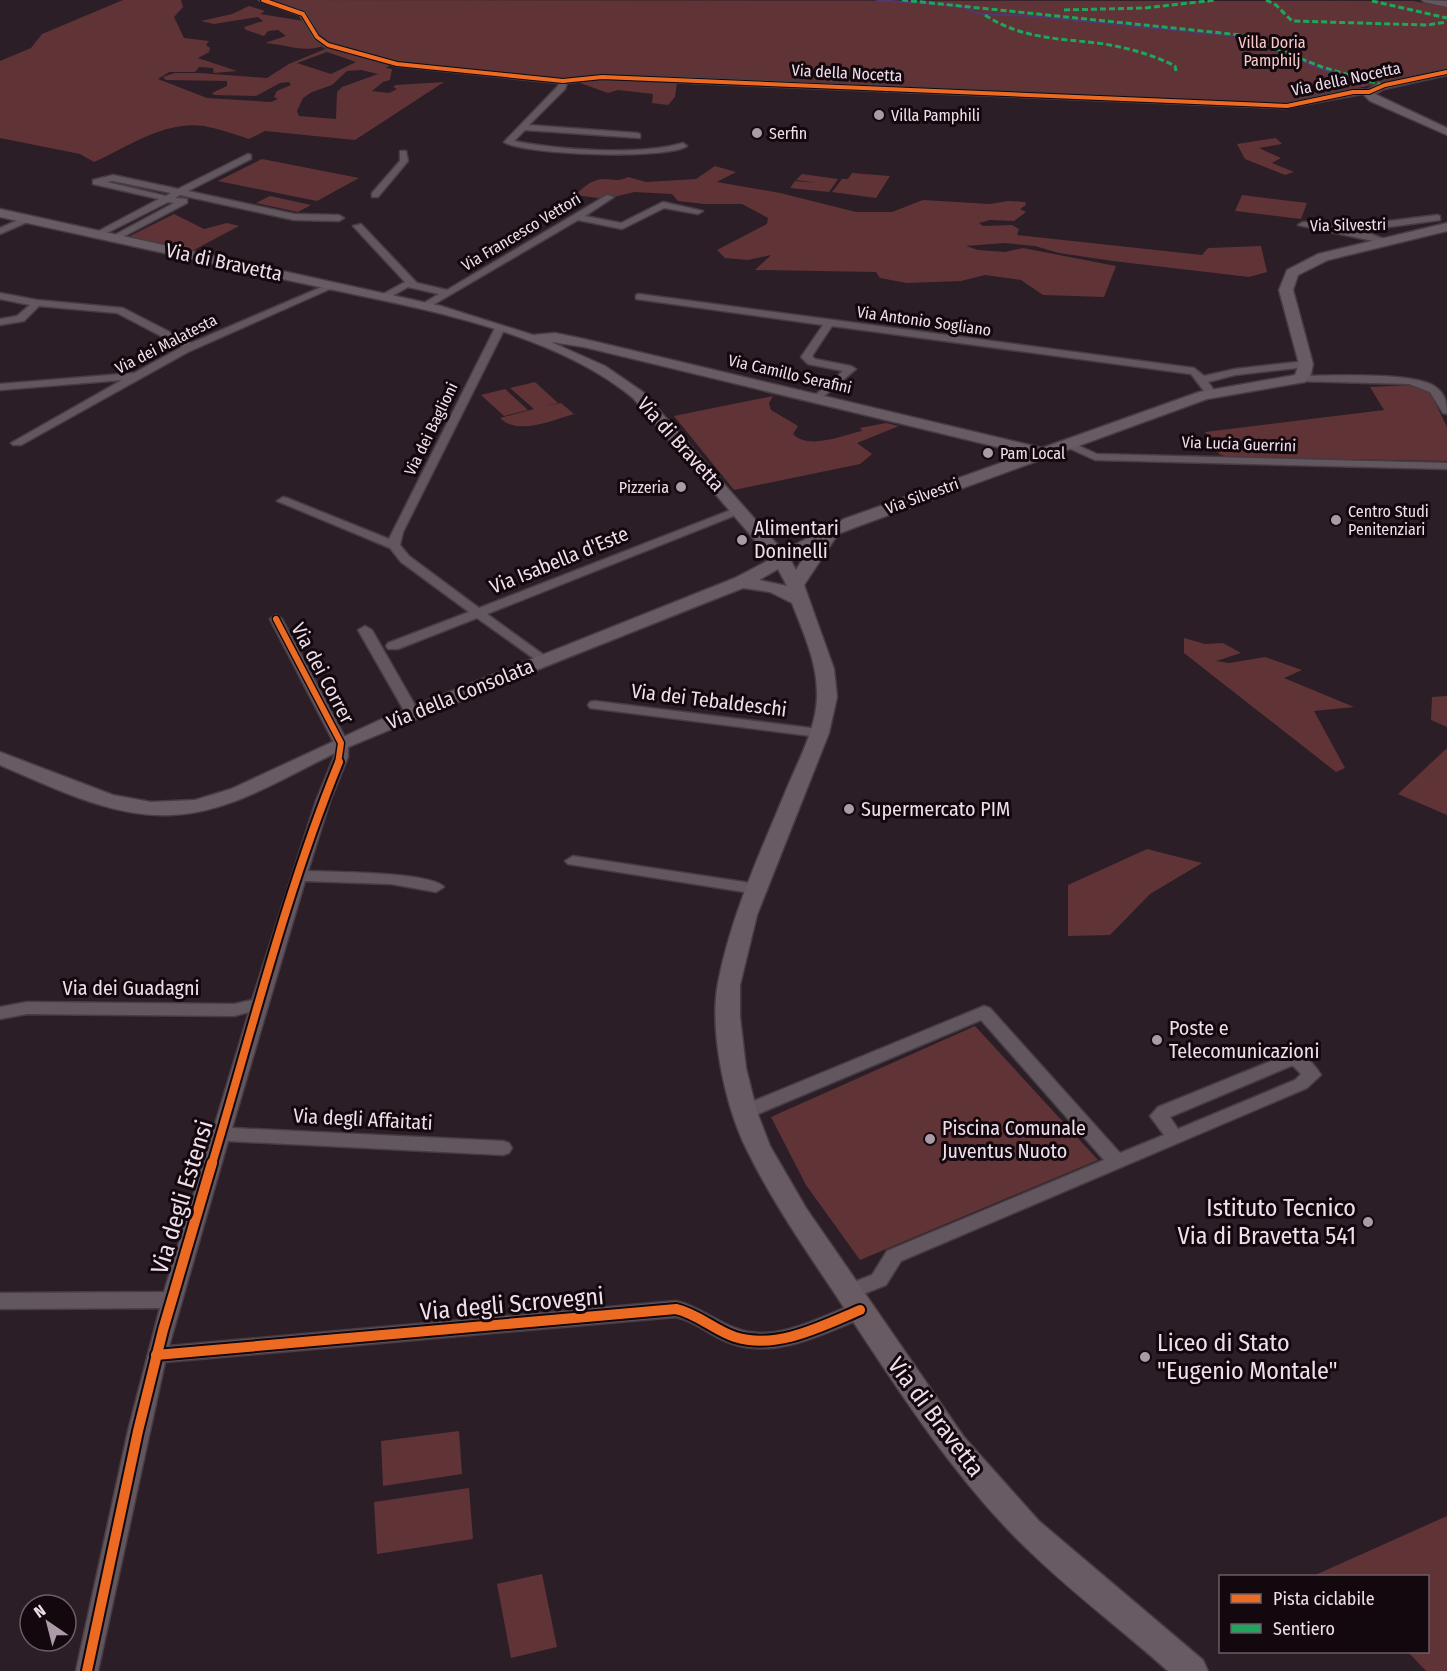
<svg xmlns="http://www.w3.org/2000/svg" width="1447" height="1671" viewBox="0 0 1447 1671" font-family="'Fira Sans Condensed',sans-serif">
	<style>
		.green { fill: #603436; fill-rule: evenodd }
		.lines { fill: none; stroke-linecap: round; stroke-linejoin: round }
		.stream { stroke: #513773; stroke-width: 2 }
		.street-casing { stroke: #473c44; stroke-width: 3 }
		.secondary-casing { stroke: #473c44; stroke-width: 3 }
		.primary-casing { stroke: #473c44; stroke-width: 3 }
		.street { fill: #62575e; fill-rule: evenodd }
		.secondary { fill: #685b63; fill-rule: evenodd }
		.primary { fill: #64555e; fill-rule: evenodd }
		.quiet { stroke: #20a55d; stroke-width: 3; stroke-dasharray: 6 3; stroke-linecap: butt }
		.cycleway-far3-casing { stroke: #12080e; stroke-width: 6 }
		.cycleway-far2-casing { stroke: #12080e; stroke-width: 9 }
		.cycleway-far1-casing { stroke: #12080e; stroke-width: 12 }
		.cycleway-casing { stroke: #12080e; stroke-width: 14 }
		.cycleway-far3 { stroke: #ed6a23; stroke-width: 4 }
		.cycleway-far2 { stroke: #ed6a23; stroke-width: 6 }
		.cycleway-far1 { stroke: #ed6a23; stroke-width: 8 }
		.cycleway { stroke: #ed6a23; stroke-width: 10 }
		.poi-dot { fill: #ab9ba6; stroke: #12080e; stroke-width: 2 }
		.labels { text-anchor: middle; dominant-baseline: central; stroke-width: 6; stroke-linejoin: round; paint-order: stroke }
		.far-park-label { font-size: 16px; fill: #f9c8c7; stroke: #12080e }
		.far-street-label { font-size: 16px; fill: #f0dfea; stroke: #12080e }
		.far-poi-label { font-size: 16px; fill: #f0dfea; stroke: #12080e; text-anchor: start }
		.street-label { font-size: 20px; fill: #f0dfea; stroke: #12080e }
		.poi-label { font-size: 20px; fill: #f0dfea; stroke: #12080e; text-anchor: start }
		.near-street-label { font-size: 24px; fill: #f0dfea; stroke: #12080e }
		.near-poi-label { font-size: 24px; fill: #f0dfea; stroke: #12080e; text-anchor: end }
	</style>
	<rect width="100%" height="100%" fill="#2b1e27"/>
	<g class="green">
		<path d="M123,0H181L183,7L174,17L184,38L209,41L206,45L210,48L209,52L198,58L237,71L214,73L213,68L199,67L195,72H169L158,79L207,98L271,102L278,99L274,97L277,91L291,85L289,82L280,83L256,96L214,95L212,93L227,86V81L166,80L163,77L175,73H199L267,78L289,64L330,47L390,65L386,68L392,69L390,80L383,82L372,91L389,93L397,89L393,87L396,85L444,82L355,140L265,131L249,139C234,134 219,129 204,126C166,120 127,147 94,162L80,154L0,138V61L31,48L42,34ZM327,52L356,62L331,74L297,63ZM361,70L378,74L342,87L337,92L336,119L299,116L297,111L303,98L312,92L332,85L347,71Z"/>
		<path d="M270,0L1413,1L1447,7V69L1283,104L682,78L677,82L675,97L668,105L652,103L653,94L618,90L608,93L569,79L413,65L330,43L316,32L309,14Z"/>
		<path d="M249,6L265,11L260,14L304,21L310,32L325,45C305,54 284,44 265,43L286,36L278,30L268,31L264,36L246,30L244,27L263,21L258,17L214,24L201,21L232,14Z"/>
		<path d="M1276,138L1282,144L1259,148L1281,158L1272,163L1294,172L1285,175L1245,159L1237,144Z"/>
		<path d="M262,159L359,178L317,201L218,181Z"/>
		<path d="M715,166L736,172L717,182L780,193L856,212H892L923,200L990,204L1008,201L1025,202L1026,205L1020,209L1026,212L1014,221L990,220L979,223L983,226L1012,225L1019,229L1017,235L1202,255L1208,248L1261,246L1267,272L1249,277L1113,261L1059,253L1035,246L1004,243L966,246L978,250L1005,252L1023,248L1116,266L1104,297L1043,295L1021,280L985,275L961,281L907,283L880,278L876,272L755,270L771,255L748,260L725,258L717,250L767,224L768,218L742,204H704L678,201L672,194L634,192L606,199L575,195C584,187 592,179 604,179C615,179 618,182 628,177L646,182L696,179Z"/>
		<path d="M852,173L890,176L876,198L832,192L842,179H848Z"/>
		<path d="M802,174L838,179L829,192L790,188L795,181L817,183L796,180Z"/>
		<path d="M1242,195L1307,203L1301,219L1235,211Z"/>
		<path d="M270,196L311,205L298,212L256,203Z"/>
		<path d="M174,214L204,229L227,223L239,226L192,251L128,237Z"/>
		<path d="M535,382L558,403L546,406L561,403L574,414C552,420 518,436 500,418L534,409L510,388Z"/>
		<path d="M1410,385L1430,392L1447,427V461L1228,457L1219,454L1205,432L1384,410L1370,387Z"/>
		<path d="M505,389L528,410L504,416L481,395Z"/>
		<path d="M773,396L769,403L771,410L798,426L793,434C809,451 845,434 862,431L860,428L886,423L899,426L857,443L872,454L860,464L734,490L674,416Z"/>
		<path d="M1184,638L1205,644L1223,643L1241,653L1216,661L1229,663L1265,657L1302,670L1284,678L1354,707L1314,711L1345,768L1336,772L1184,653Z"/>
		<path d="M1447,696V727L1431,720L1432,697Z"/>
		<path d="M1447,748V815L1398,794Z"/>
		<path d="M1147,849L1202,863L1150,894L1110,935L1068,936V885Z"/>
		<path d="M975,1026L1098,1160L860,1260L806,1185L771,1117Z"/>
		<path d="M459,1431L462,1474L383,1486L381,1441Z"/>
		<path d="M469,1488L473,1539L377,1554L374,1502Z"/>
		<path d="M1447,1516V1671H1426L1408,1652H1428V1576H1313Z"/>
		<path d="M542,1574L557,1647L511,1658L497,1584Z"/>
	</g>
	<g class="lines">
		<path class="stream" d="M877,0L960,6L980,14L1034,16L1243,37L1364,86"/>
		<g class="street-casing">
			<g id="street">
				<path d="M259,0H270L306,12L320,36L331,43L397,62L563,79L599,75L681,77L1285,104C1304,100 1358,83 1373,92L1285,108L599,79L567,83L565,89L529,125L637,133L640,134V138L525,130L514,141C560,150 639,156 683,143L687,146C667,160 524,155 504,142L558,86L559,83L397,66L325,47L314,39L300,15Z"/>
				<path d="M400,151H406L408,161L378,197H372V193L400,161Z"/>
				<path d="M248,154L251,155V159L188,191L294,214L339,215L344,218L339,221L294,220L180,195L175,198L187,199V203L115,241L107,239L174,203L168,202L99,237L91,235L159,199L93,184V180L113,175L178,189ZM113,181L171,193L166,196L107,182Z"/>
				<path d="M607,195L614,197L585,216L621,223L663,202L703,211L698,214L664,208L622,229L578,220L426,309L422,308V304L439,294L408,287L387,299H381V295L405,282L353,226L361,224L417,283L447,290Z"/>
				<path d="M1437,215L1440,216V220L1381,228H1336L1368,233L1387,240V244L1298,225L1303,222H1381Z"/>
				<path d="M27,216L32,219L30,221L0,234V228Z"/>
				<path d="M331,283L339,285L188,352L21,445H13L11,443L122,380L0,390V384L134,373L182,347L117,313L39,306L24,321L0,325V319L17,316L30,305L0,299V293L37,300L123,308L191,343Z"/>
				<path d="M639,294L1194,368L1204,376L1235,369L1306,361L1311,364L1306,367L1235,375L1208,382L1216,393L1211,396L1207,395L1191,374L832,326L812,356L815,359L851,366L856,369L817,402L813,401V397L843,371L808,364L801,357L823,325L636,299V295Z"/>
				<path d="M500,325L505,328L403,532L400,545L409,556L479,608L736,508H744L746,511L487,614L548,658L550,661L543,665L477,618L398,649H388L386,646L388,643L469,612L401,562L390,548L277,501L283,497L287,498L389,539L495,328Z"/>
				<path d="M1300,376C1328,376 1420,371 1438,389C1446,396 1447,405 1447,414L1443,413L1430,392L1409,384L1296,381L1295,379Z"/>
				<path d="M1068,441L1097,454L1447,463V469L1095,460L1064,446V442Z"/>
				<path d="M276,615L282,619L348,743V757L330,801L308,871C331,872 432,872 444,887L436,892L391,884L305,881L232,1128L503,1141L509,1143L512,1148L509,1153L503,1155L228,1141L169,1346L676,1301C698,1306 714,1320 735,1328C776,1345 822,1315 860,1302L867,1304L870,1310L867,1316C825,1333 776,1360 730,1343C711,1337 696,1321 676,1317L165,1362L98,1671H76L128,1431L160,1308L0,1309V1293L164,1292L249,1012L234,1016L27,1014L0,1019V1007L27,1002L234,1004L252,1000L316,801L334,757V743L270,619Z"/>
				<path d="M365,626L372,630L420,714L418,717L413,718L406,714L358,630Z"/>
				<path d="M595,701L819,729L826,733L819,737L590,708L588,705L590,702Z"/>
				<path d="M573,856L757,884L765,889L757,894L568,864L565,861Z"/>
				<path d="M984,1006L990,1008L1120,1153L1164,1135L1150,1116L1158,1107L1281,1057C1300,1051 1311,1058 1321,1075L1307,1088L901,1261L886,1285L848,1300L841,1297L838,1292L841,1287L872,1275L887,1251L1104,1160L981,1020L751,1117H739L736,1112L739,1107ZM1291,1066H1293L1301,1074L1295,1080L1178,1129L1170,1117Z"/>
			</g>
		</g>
		<g class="secondary-casing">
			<g id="secondary">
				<path d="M1447,69V75L1384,89L1375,94L1447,128V135L1370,101L1362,93L1377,84Z"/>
				<path d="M0,209L441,306L533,335L555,333L584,339L1042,448L1199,392L1295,375L1299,364L1279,290L1287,270L1318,254L1447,223V231L1328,260L1298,275L1293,290L1313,364L1311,374L1305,382L1207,399L856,527L838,534L804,585L834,669L837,697L829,733L757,915L740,985V1017L746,1068L757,1112L770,1146L806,1208L964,1437L1039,1521L1203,1660L1208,1671H1168C1120,1628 1062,1585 1017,1539C948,1469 895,1385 841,1303C808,1253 772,1202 746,1148C725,1105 709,1030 718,983C731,915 761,851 787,788C799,759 818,725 817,693C817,661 803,632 792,603L770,592L743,588C612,640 482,691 353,745C294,770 238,812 172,815C112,818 54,788 0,765V752L113,795L151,802L195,800L231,789L384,718L735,578L771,559L633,398C549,328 406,306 301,283C201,261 100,239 0,217ZM551,342L584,347L1026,454L844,519L783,551L643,392L605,366ZM807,552L796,570L791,561ZM778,569L787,586L759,580Z"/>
			</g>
		</g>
		<g class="primary-casing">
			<path id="primary" d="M1422,0L1447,1V7L1424,2Z"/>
		</g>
		<use href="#street" class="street"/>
		<use href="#secondary" class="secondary"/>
		<use href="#primary" class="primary"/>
		<g class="quiet">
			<path d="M902,0L1241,35L1322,67L1380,84"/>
			<path d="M1266,0L1276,5L1292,21L1427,25L1447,22"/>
			<path d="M1372,1L1447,18"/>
			<path d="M1064,10L1144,8L1216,0"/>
			<path d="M985,15C1023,40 1061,38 1104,44C1129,48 1153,55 1175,66L1176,71"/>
		</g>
		<g class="cycleway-far3-casing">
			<path id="cycleway-far3" d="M263,0L303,14L317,37L328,45L397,64L563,81L602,77L1287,106L1353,92H1369L1385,85L1447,72"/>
		</g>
		<g class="cycleway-far2-casing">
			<path id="cycleway-far2" d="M276,619L341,743L338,764"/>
		</g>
		<g class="cycleway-far1-casing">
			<path id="cycleway-far1" d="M212,1164C252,1030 286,892 339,762"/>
		</g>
		<g class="cycleway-casing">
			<g id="cycleway">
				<path d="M156,1355L676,1309C698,1314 714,1330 735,1337C777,1350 822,1326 860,1310"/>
				<path d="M87,1671L138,1431L163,1330L212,1163"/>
			</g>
		</g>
		<use href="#cycleway-far3" class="cycleway-far3"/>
		<use href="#cycleway-far2" class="cycleway-far2"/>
		<use href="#cycleway-far1" class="cycleway-far1"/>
		<use href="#cycleway" class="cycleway"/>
	</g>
	<g class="poi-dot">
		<circle cx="879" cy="115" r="6"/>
		<circle cx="757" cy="133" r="6"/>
		<circle cx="988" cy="453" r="6"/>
		<circle cx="681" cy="487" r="6"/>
		<circle cx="1336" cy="520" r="6"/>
		<circle cx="742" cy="540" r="6"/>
		<circle cx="849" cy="809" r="6"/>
		<circle cx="1157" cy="1040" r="6"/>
		<circle cx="930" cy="1139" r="6"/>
		<circle cx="1368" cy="1222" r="6"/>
		<circle cx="1145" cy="1357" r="6"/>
	</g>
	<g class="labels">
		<g class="far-park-label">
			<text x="1272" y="42">Villa Doria<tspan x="1272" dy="18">Pamphilj</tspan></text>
		</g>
		<g class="far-street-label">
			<text transform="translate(847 73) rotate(3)">Via della Nocetta</text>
			<text transform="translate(1346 79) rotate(-12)">Via della Nocetta</text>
			<text transform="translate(1348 225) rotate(-1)">Via Silvestri</text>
			<text transform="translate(521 232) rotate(-31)">Via Francesco Vettori</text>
			<text transform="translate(924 321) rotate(8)">Via Antonio Sogliano</text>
			<text transform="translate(166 344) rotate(-27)">Via dei Malatesta</text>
			<text transform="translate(790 374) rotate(13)">Via Camillo Serafini</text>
			<text transform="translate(431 429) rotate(-64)">Via dei Baglioni</text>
			<text transform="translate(1239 444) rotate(2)">Via Lucia Guerrini</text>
			<text transform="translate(922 496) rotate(-20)">Via Silvestri</text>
		</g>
		<g class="far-poi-label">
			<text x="891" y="115">Villa Pamphili</text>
			<text x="769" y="133">Serfin</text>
			<text x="1000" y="453">Pam Local</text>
			<text x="669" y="487" text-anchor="end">Pizzeria</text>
			<text x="1348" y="511">Centro Studi<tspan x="1348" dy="18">Penitenziari</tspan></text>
		</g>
		<g class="street-label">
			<text transform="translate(224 262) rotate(12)">Via di Bravetta</text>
			<text transform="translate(681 444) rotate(48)">Via di Bravetta</text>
			<text transform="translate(559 560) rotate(-22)">Via Isabella d'Este</text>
			<text transform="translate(323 673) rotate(62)">Via dei Correr</text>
			<text transform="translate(460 694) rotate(-22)">Via della Consolata</text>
			<text transform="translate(709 700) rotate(7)">Via dei Tebaldeschi</text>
			<text x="131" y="988">Via dei Guadagni</text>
			<text transform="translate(363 1119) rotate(3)">Via degli Affaitati</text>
		</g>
		<g class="poi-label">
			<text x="754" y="528">Alimentari<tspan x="754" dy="23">Doninelli</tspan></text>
			<text x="861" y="809">Supermercato PIM</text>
			<text x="1169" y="1028">Poste e<tspan x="1169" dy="23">Telecomunicazioni</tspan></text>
			<text x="942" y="1128">Piscina Comunale<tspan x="942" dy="23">Juventus Nuoto</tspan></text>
		</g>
		<g class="near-street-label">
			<text transform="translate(182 1197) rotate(-73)">Via degli Estensi</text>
			<text transform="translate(512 1304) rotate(-5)">Via degli Scrovegni</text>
			<text transform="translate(936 1417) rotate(53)">Via di Bravetta</text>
		</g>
		<g class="near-poi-label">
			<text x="1356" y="1208">Istituto Tecnico<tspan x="1356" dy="28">Via di Bravetta 541</tspan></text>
			<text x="1157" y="1343" text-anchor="start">Liceo di Stato<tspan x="1157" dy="28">"Eugenio Montale"</tspan></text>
		</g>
	</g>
	<rect x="1219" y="1575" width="210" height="78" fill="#12080e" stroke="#6b5e66" stroke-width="1.5"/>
	<rect x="1231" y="1594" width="30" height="9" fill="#ed6a23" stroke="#6b5e66" stroke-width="1.5"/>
	<text x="1273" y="1605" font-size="18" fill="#f0dfea">Pista ciclabile</text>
	<rect x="1231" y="1624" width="30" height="9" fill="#20a55d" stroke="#6b5e66" stroke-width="1.5"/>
	<text x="1273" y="1635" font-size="18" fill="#f0dfea">Sentiero</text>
	<g transform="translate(48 1623) rotate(325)"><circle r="28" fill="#12080e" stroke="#6b5e66" stroke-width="1.5"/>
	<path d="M0-4.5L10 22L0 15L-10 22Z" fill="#ab9ba6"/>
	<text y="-9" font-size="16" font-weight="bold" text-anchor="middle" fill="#f0dfea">N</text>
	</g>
</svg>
